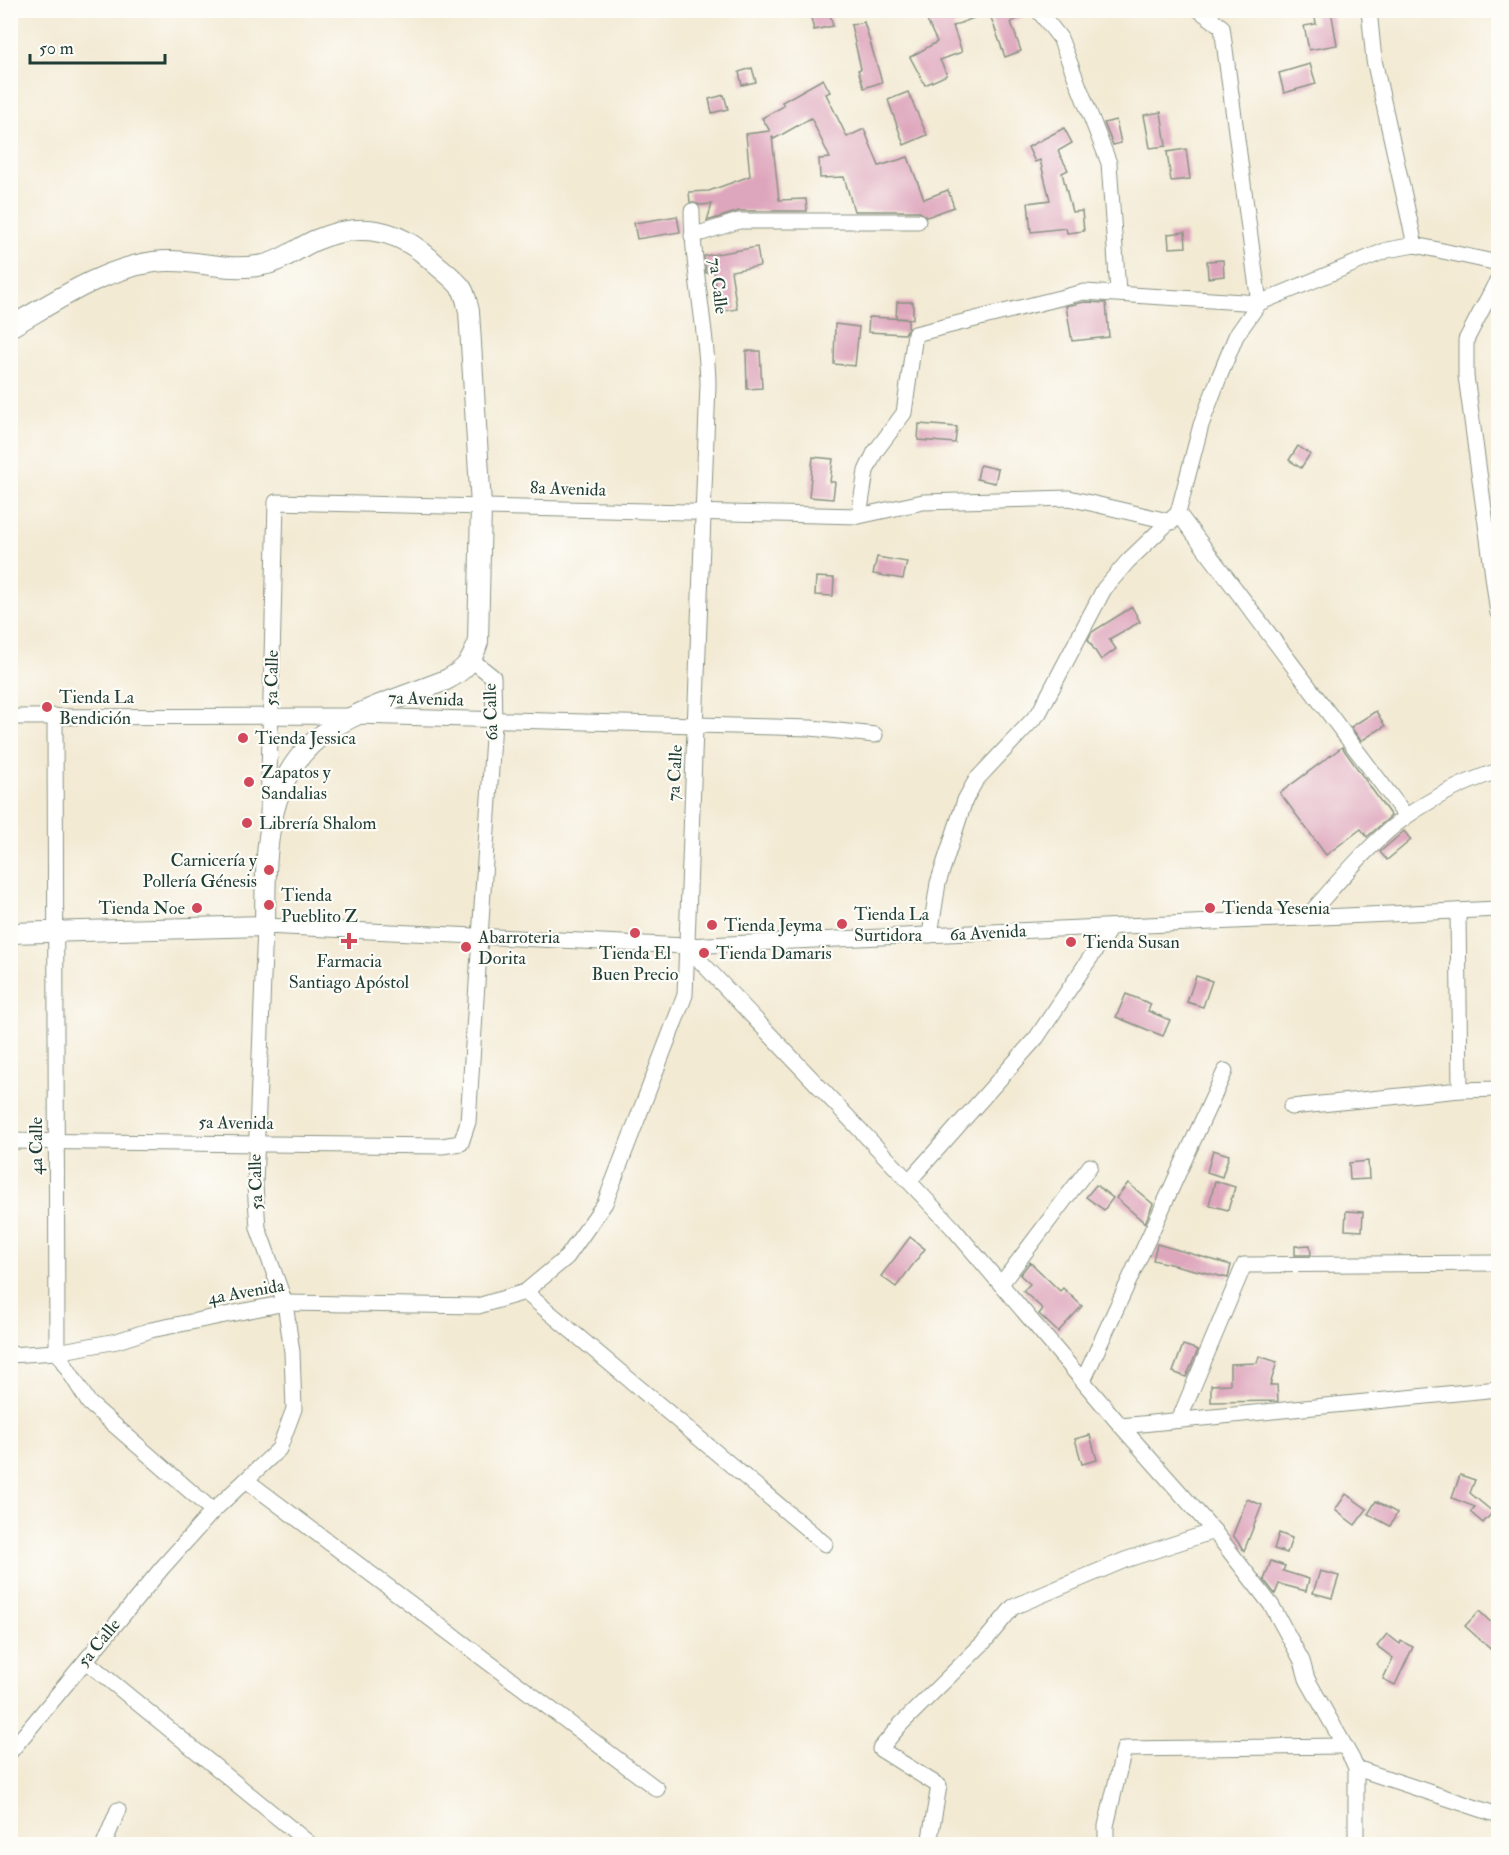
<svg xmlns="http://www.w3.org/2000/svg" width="1509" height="1855" viewBox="0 0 1509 1855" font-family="'IM FELL Double Pica',serif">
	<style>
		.building { fill: #dea6bc }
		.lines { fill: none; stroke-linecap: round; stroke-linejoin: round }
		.minor-casing { stroke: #899484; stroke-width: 17 }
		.tertiary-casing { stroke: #899484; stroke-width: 22 }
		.minor { stroke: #fff; stroke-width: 15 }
		.tertiary { stroke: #fff; stroke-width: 20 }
		.poi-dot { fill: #d1495b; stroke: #fdfcf7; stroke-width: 2 }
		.labels { text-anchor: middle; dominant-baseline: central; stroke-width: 4.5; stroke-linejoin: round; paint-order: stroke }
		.street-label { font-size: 18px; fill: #1f3d34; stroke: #fdfcf7 }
		.poi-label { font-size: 18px; fill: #1f3d34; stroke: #fdfcf7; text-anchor: start }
	</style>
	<rect width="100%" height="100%" fill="#fdfcf7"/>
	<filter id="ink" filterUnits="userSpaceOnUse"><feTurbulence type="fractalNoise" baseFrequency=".0167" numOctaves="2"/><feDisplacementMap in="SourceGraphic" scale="12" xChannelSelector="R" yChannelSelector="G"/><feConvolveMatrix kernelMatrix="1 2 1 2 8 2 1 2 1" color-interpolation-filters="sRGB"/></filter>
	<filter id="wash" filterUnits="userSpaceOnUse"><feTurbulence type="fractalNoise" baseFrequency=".008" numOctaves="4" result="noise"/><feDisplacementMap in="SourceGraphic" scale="24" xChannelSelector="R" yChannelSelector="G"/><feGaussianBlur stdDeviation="1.35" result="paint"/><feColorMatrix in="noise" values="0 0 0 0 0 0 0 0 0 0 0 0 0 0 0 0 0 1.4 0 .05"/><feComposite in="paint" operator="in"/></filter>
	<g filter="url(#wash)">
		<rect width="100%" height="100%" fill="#f3ead4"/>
		<g id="blocks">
			<g class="building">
				<path d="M809,10H829L833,26L814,30Z"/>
				<path d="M922,10H1028L1029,14L1011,22L1021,51L1005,57L989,12L953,26L962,52L940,60L947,75L925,85L910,57L937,42Z"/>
				<path d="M1314,10H1331L1337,45L1309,50L1304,26L1316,24Z"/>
				<path d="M864,22L882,82L864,88L858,70L861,69L851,25Z"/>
				<path d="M1310,64L1316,84L1284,93L1279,73Z"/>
				<path d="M752,68L756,82L742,85L739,72Z"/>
				<path d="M823,79L830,92L826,94L847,137L864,129L879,166L908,157L924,199L948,190L954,207L927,217L918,211H854L844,177L820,178L819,159L830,158L811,118L774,139L772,136L779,200L806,199L807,211H739L707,221L712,204L700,205L690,202L689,192L709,191L750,176L746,134L770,131L762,118L784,106L782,102Z"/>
				<path d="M908,92L927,135L904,145L888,100Z"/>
				<path d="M724,95L728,109L712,113L709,99Z"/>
				<path d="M1161,112L1166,146L1150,148L1144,115Z"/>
				<path d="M1116,120L1121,143L1113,145L1104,123Z"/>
				<path d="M1064,128L1072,143L1058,151L1068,170L1062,173L1072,212L1082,211L1084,231L1067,233L1066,228L1031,232L1028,203L1050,200L1040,160L1035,162L1028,147Z"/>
				<path d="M1186,149L1190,179L1171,181L1167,152Z"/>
				<path d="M677,216L680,232L637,239L634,223Z"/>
				<path d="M1185,232L1186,247L1169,248L1168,234Z"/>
				<path d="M757,247L760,266L731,271L737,309L720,312L714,272L706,273L704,256Z"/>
				<path d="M1223,260L1224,276L1208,278L1207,261Z"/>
				<path d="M897,302H913V319L896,318Z"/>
				<path d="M1085,302L1106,303L1109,337L1072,341L1066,306Z"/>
				<path d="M869,317L908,319V327L905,334L868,332Z"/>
				<path d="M835,324L859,327L855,366L834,364Z"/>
				<path d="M746,351H760L762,388L747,389Z"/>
				<path d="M919,424L957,427L955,443L918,440Z"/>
				<path d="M1298,446L1310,454L1301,468L1289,460Z"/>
				<path d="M813,457L833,459L830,482H835L833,499L809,497Z"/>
				<path d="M980,465L998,469L995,483L977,479Z"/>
				<path d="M877,557L907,562L903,579L873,574Z"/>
				<path d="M816,577L834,578L833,596L815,595Z"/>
				<path d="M1132,607L1140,622L1109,639L1116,649L1101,660L1088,640L1092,632Z"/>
				<path d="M1376,711L1385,726L1361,741L1351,727Z"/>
				<path d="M1342,747L1391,816L1367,837L1361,829L1326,855L1280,793Z"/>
				<path d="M1404,831L1411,840L1387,860L1380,852Z"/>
				<path d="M1196,976L1212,981L1203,1007L1187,1002Z"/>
				<path d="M1126,994L1151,1004L1148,1011L1170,1020L1163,1036L1116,1017Z"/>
				<path d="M1213,1150L1229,1155L1222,1177L1207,1172Z"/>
				<path d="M1368,1161L1369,1179L1350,1180L1349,1163Z"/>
				<path d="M1215,1181L1235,1187L1228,1210L1209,1205Z"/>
				<path d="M1128,1183L1153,1204L1145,1223L1116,1198Z"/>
				<path d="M1096,1185L1113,1198L1104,1210L1086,1197Z"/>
				<path d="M1346,1211L1363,1212L1362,1231L1345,1230Z"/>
				<path d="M910,1237L925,1249L896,1287L881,1276Z"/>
				<path d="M1157,1244L1231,1265L1228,1278L1153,1260Z"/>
				<path d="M1310,1245L1311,1255H1295V1246Z"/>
				<path d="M1030,1262L1060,1291L1063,1288L1082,1306L1058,1332L1039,1314L1043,1309L1023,1291L1030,1284L1020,1275Z"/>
				<path d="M1183,1345L1198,1350L1186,1377L1173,1372Z"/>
				<path d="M1259,1356L1277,1362L1270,1385H1277L1278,1401L1211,1402V1385L1230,1384V1364L1257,1363Z"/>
				<path d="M1090,1435L1097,1460L1082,1464L1075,1439Z"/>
				<path d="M1460,1475L1475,1480L1470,1493L1493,1512L1483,1523L1470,1512L1475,1507L1452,1498Z"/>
				<path d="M1346,1494L1367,1509L1355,1525L1335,1510Z"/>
				<path d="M1247,1499L1262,1505L1244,1551L1233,1535Z"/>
				<path d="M1376,1501L1397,1513L1390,1526L1368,1514Z"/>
				<path d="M1279,1533L1292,1538L1287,1553L1274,1549Z"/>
				<path d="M1271,1561L1285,1566L1283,1571L1309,1579L1306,1591L1279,1584L1275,1594L1264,1580Z"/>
				<path d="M1320,1571L1339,1576L1332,1598L1313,1593Z"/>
				<path d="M1479,1611L1498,1629V1656L1465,1626Z"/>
				<path d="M1387,1634L1400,1644L1401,1641L1413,1647L1395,1685L1383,1679L1393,1658L1377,1646Z"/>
			</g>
		</g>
	</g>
	<g filter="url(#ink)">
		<use href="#blocks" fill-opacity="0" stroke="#899484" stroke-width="1.5"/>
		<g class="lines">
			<g class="minor-casing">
				<g id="minor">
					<path d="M1038,10L1060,38L1109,163L1118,292"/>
					<path d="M1369,10L1374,60L1415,245"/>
					<path d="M692,236L739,221H918"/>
					<path d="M1498,279L1466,340V376L1498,613"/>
					<path d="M1178,513L1406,816"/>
					<path d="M859,516L866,471L875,452L904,413L915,334L1084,292L1259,303L1387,250L1415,245L1498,263"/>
					<path d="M55,716L57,1352L89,1403L213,1511"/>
					<path d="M10,717L355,716L811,728L875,735"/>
					<path d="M268,815L276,502L859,516L923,502L1069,498L1172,522"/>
					<path d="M1306,918C1335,886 1372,840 1407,816C1434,797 1467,781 1498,771"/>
					<path d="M930,935L938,883L965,800L976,780L1039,713L1104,589L1128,561L1178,513L1201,425L1218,380L1236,336L1259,303L1222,27L1199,10"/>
					<path d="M686,946L953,1228L1121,1426L1214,1531L1272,1606L1302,1661L1307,1679L1352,1759L1356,1768V1844"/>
					<path d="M1460,1090L1498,1089"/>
					<path d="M1291,1107L1460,1090L1458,911"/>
					<path d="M10,1141L442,1146L461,1143L468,1122L494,722L493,677L473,661"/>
					<path d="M909,1181L1037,1037L1111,927"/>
					<path d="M1001,1284L1090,1166"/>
					<path d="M525,1292L825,1544"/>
					<path d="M10,1355L57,1352L117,1341L151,1330L285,1303L478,1306L525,1292L567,1257L605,1203L685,995L708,384C707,326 692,269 692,211"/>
					<path d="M1083,1381L1225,1071"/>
					<path d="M1179,1420L1244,1265L1498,1263"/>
					<path d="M1121,1426L1498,1389"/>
					<path d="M246,1480L657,1789"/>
					<path d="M86,1661L310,1844"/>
					<path d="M10,1752L162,1568L213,1511L279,1449L294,1409L292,1352L285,1303L258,1228L255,1185L265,926L686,946L1498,909"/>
					<path d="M1356,1768L1498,1815"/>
					<path d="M104,1844L118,1810"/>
					<path d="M929,1844L939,1786L880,1749L901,1724L984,1642L1013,1607L1125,1560L1214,1531"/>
					<path d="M1106,1844V1826L1124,1749L1344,1746"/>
				</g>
			</g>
			<g class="tertiary-casing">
				<path id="tertiary" d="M10,327C56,301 102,269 154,262C192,257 223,273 263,265C281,262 299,247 316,240C358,222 396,228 429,258C439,268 455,278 462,289C466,295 467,305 469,311L481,506L478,642C472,662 465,670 446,680C409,695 366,707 332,728C262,772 266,853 265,926L10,933"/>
			</g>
			<use href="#minor" class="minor"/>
			<use href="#tertiary" class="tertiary"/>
		</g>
	</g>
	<g class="poi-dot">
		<circle cx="47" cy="707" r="6"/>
		<circle cx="243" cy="738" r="6"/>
		<circle cx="249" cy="782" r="6"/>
		<circle cx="247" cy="823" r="6"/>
		<circle cx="269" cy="870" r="6"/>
		<circle cx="269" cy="905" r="6"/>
		<circle cx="197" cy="908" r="6"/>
		<circle cx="1210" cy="908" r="6"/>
		<circle cx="842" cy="924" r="6"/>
		<circle cx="712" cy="925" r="6"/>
		<circle cx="635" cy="933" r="6"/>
		<path d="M346 932h6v6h6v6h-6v6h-6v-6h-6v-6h6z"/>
		<circle cx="1071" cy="942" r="6"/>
		<circle cx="466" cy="947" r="6"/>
		<circle cx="704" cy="953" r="6"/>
	</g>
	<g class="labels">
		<g class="street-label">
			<text transform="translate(718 286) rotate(83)">7a Calle</text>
			<text transform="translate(568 489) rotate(2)">8a Avenida</text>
			<text transform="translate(272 678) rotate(-89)">5a Calle</text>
			<text transform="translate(426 699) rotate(2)">7a Avenida</text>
			<text transform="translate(491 712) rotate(-92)">6a Calle</text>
			<text transform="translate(675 773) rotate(-87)">7a Calle</text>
			<text transform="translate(988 933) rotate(-3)">6a Avenida</text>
			<text transform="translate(236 1123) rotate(1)">5a Avenida</text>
			<text transform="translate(36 1146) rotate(-90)">4a Calle</text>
			<text transform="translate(256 1182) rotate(-92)">5a Calle</text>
			<text transform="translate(246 1292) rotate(-10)">4a Avenida</text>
			<text transform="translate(99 1643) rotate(-51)">5a Calle</text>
		</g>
		<g class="poi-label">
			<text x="59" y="697">Tienda La<tspan x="59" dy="21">Bendición</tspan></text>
			<text x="255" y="738">Tienda Jessica</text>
			<text x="261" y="772">Zapatos y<tspan x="261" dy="21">Sandalias</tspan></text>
			<text x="259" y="823">Librería Shalom</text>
			<text x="257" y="860" text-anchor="end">Carnicería y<tspan x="257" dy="21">Pollería Génesis</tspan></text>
			<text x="281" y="895">Tienda<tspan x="281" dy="21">Pueblito Z</tspan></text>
			<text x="185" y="908" text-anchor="end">Tienda Noe</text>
			<text x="1222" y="908">Tienda Yesenia</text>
			<text x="854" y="914">Tienda La<tspan x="854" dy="21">Surtidora</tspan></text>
			<text x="724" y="925">Tienda Jeyma</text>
			<text x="478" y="937">Abarroteria<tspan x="478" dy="21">Dorita</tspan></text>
			<text x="1083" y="942">Tienda Susan</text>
			<text x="635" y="953" text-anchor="middle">Tienda El<tspan x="635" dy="21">Buen Precio</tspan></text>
			<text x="716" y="953">Tienda Damaris</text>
			<text x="349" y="961" text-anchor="middle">Farmacia<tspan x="349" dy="21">Santiago Apóstol</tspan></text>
		</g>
	</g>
	<rect width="1509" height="1855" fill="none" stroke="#fdfcf7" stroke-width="36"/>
	<path d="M30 54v9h135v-9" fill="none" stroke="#1f3d34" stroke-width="3"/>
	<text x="39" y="54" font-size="18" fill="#1f3d34" stroke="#fdfcf7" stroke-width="4.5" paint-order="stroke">50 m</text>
</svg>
